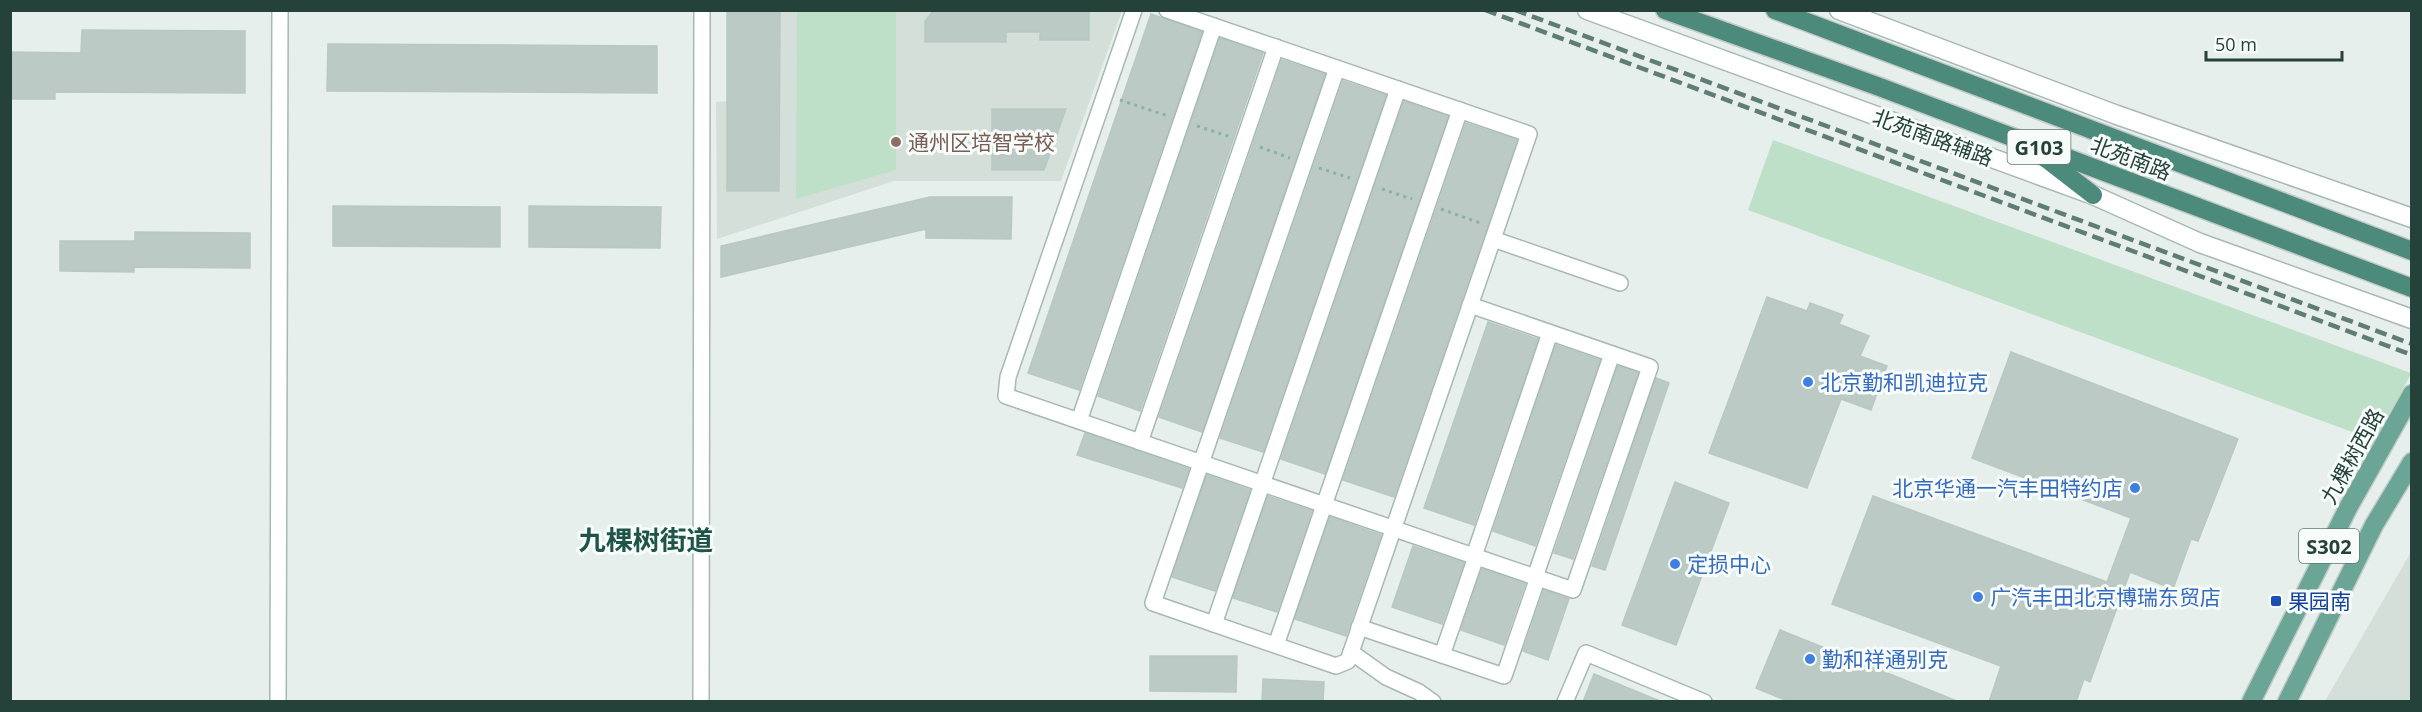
<svg xmlns="http://www.w3.org/2000/svg" width="2422" height="712" viewBox="0 0 2422 712" font-family="'Open Sans','Noto Sans SC',sans-serif">
	<style>
		.built { fill: #d4dfda }
		.green { fill: #bfe0c8 }
		.building { fill: #bbcac4; stroke: #b8c9c2; stroke-width: 1.5 }
		.lines { fill: none; stroke-linecap: round; stroke-linejoin: round }
		.minor-casing { stroke: #a8b8b2; stroke-width: 18 }
		.tertiary-casing { stroke: #a8b8b2; stroke-width: 21 }
		.primary-casing { stroke: #c2cac8; stroke-width: 21 }
		.trunk-casing { stroke: #c2cac8; stroke-width: 21 }
		.path { stroke: #86b3a5; stroke-width: 3; stroke-dasharray: 3 4.5; stroke-linecap: butt }
		.minor { stroke: #fff; stroke-width: 15 }
		.tertiary { stroke: #fff; stroke-width: 18 }
		.primary { stroke: #6aa596; stroke-width: 18 }
		.trunk { stroke: #4c8a7c; stroke-width: 18 }
		.rail { stroke: #5f7d75; stroke-width: 4.5; stroke-dasharray: 12 6; stroke-linecap: butt }
		.education-dot { fill: #8d6e63; stroke: #f7fbf9; stroke-width: 2 }
		.shop-dot { fill: #3f7fe0; stroke: #f7fbf9; stroke-width: 2 }
		.transit-dot { fill: #1a4fb4; stroke: #f7fbf9; stroke-width: 2 }
		.labels { text-anchor: middle; dominant-baseline: central; stroke-width: 6; stroke-linejoin: round; paint-order: stroke }
		.shield { fill: #f7fbf9; stroke: #637a73; stroke-width: 1.5 }
		.shield-label { font-size: 20px; font-weight: bold; fill: #24423a }
		.street-label { font-size: 21px; fill: #24423a; stroke: #f7fbf9 }
		.education-label { font-size: 21px; fill: #785e54; stroke: #f7fbf9; text-anchor: start }
		.shop-label { font-size: 21px; fill: #366cbe; stroke: #f7fbf9; text-anchor: start }
		.transit-label { font-size: 21px; fill: #164399; stroke: #f7fbf9; text-anchor: start }
		.district-label { font-size: 27px; font-weight: bold; fill: #1f5548; stroke: #f7fbf9 }
	</style>
	<rect width="100%" height="100%" fill="#e6efeb"/>
	<g class="built">
		<path d="M727,11H1122L1061,181H894L717,239L716,102L727,101Z"/>
		<path d="M2411,552V701H2325Z"/>
	</g>
	<g class="green">
		<path d="M797,11H896V170L796,199Z"/>
		<path d="M1773,140L2411,373V374L2374,440L1748,210Z"/>
	</g>
	<g class="building">
		<path d="M934,10H1089V40H1040V32H1006V42H925V21Z"/>
		<path d="M727,12H780L779,191H727Z"/>
		<path d="M1151,14L1202,32L1079,390L1028,373Z"/>
		<path d="M82,30L245,31V93L55,92V99H10V52L81,53Z"/>
		<path d="M1220,38L1263,53L1140,411L1098,396Z"/>
		<path d="M328,44L657,46V93L327,91Z"/>
		<path d="M1282,60L1325,74L1202,432L1159,417Z"/>
		<path d="M1343,81L1386,95L1263,452L1220,438Z"/>
		<path d="M1404,101L1448,116L1325,474L1281,459Z"/>
		<path d="M992,109H1066L1044,170H992Z"/>
		<path d="M1466,123L1517,140L1394,497L1343,480Z"/>
		<path d="M930,197H1012L1011,239L926,238V229L721,277V246Z"/>
		<path d="M333,206L500,207V247L333,246Z"/>
		<path d="M529,206L661,207L660,248L529,247Z"/>
		<path d="M135,232L250,233V268L134,267V272L60,271V241H135Z"/>
		<path d="M1767,297L1807,311L1810,303L1843,315L1839,324L1869,336L1860,356L1887,366L1871,410L1841,399L1807,488L1709,453Z"/>
		<path d="M1488,322L1538,339L1474,525L1424,508Z"/>
		<path d="M1556,345L1600,360L1535,546L1493,531Z"/>
		<path d="M2011,352L2238,439L2198,541L2191,539L2173,589L2130,572L2090,682L2084,679L2076,702H1989L2001,666L1832,604L1873,496L2107,582L2131,518L1972,458Z"/>
		<path d="M1618,366L1638,373L1573,559L1554,553Z"/>
		<path d="M1656,378L1669,383L1605,570L1592,566Z"/>
		<path d="M1085,433L1189,469L1182,488L1077,455Z"/>
		<path d="M1207,475L1250,490L1215,591L1172,577Z"/>
		<path d="M1675,482L1729,503L1676,645L1622,625Z"/>
		<path d="M1268,496L1312,511L1277,612L1233,598Z"/>
		<path d="M1330,517L1381,535L1346,636L1295,619Z"/>
		<path d="M1413,546L1464,563L1442,624L1392,607Z"/>
		<path d="M1482,569L1525,584L1504,645L1461,630Z"/>
		<path d="M1544,590L1569,599L1548,660L1523,651Z"/>
		<path d="M1780,630L1957,701V702H1790L1756,688Z"/>
		<path d="M1150,656H1237L1236,692L1150,691Z"/>
		<path d="M1594,674L1660,701V702H1583Z"/>
		<path d="M1263,679L1324,682L1323,702H1262Z"/>
	</g>
	<g class="lines">
		<g class="minor-casing">
			<g id="minor">
				<path d="M1134,10L1008,377L1006,396L1573,590L1650,367L1470,305"/>
				<path d="M1167,10L1529,134L1348,661L1336,666L1153,603L1337,68"/>
				<path d="M1493,239L1620,283"/>
				<path d="M1079,421L1214,26"/>
				<path d="M1140,442L1276,47"/>
				<path d="M1474,556L1550,333"/>
				<path d="M1535,577L1612,354"/>
				<path d="M1214,624L1398,89"/>
				<path d="M1359,627L1504,676L1538,577"/>
				<path d="M1276,645L1460,110"/>
				<path d="M1351,652L1386,677L1419,692L1433,702"/>
				<path d="M1442,655L1476,557"/>
				<path d="M278,702L280,10"/>
				<path d="M701,702L702,10"/>
				<path d="M1565,702L1586,653L1704,702"/>
			</g>
		</g>
		<g class="tertiary-casing">
			<g id="tertiary">
				<path d="M1587,10L2093,195L2200,243L2412,319"/>
				<path d="M1839,10L2117,115L2412,218"/>
			</g>
		</g>
		<g class="primary-casing">
			<g id="primary">
				<path d="M2251,702L2348,508L2412,394"/>
				<path d="M2287,702L2374,525L2412,462"/>
			</g>
		</g>
		<g class="trunk-casing">
			<g id="trunk">
				<path d="M1665,10L1877,86L2412,288"/>
				<path d="M1775,10L2412,251"/>
				<path d="M2040,154L2093,195"/>
			</g>
		</g>
		<g class="path">
			<path d="M1120,100L1168,116"/>
			<path d="M1197,126L1228,136"/>
			<path d="M1260,147L1290,158"/>
			<path d="M1319,168L1350,178"/>
			<path d="M1382,189L1412,199"/>
			<path d="M1441,209L1480,223"/>
		</g>
		<use href="#minor" class="minor"/>
		<use href="#tertiary" class="tertiary"/>
		<use href="#primary" class="primary"/>
		<use href="#trunk" class="trunk"/>
		<g class="rail">
			<path d="M1485,10L2412,355"/>
			<path d="M1515,10L2412,344"/>
		</g>
	</g>
	<circle class="education-dot" cx="896" cy="142" r="6"/>
	<g class="shop-dot">
		<circle cx="1808" cy="382" r="6"/>
		<circle cx="2135" cy="488" r="6"/>
		<circle cx="1675" cy="564" r="6"/>
		<circle cx="1978" cy="597" r="6"/>
		<circle cx="1810" cy="659" r="6"/>
	</g>
	<rect class="transit-dot" x="2270" y="595" width="12" height="12" rx="3"/>
	<g class="labels">
		<g class="shield">
			<rect x="2007.5" y="130" width="63" height="34" rx="4.5"/>
			<rect x="2299" y="529" width="60" height="34" rx="4.5"/>
		</g>
		<g class="shield-label">
			<text x="2039" y="147">G103</text>
			<text x="2329" y="546">S302</text>
		</g>
		<g class="street-label">
			<text transform="translate(1933 137) rotate(20)">北苑南路辅路</text>
			<text transform="translate(2131 158) rotate(21)">北苑南路</text>
			<text transform="translate(2352 456) rotate(-61)">九棵树西路</text>
		</g>
		<g class="education-label">
			<text x="908" y="142">通州区培智学校</text>
		</g>
		<g class="shop-label">
			<text x="1820" y="382">北京勤和凯迪拉克</text>
			<text x="2123" y="488" text-anchor="end">北京华通一汽丰田特约店</text>
			<text x="1687" y="564">定损中心</text>
			<text x="1990" y="597">广汽丰田北京博瑞东贸店</text>
			<text x="1822" y="659">勤和祥通别克</text>
		</g>
		<g class="transit-label">
			<text x="2288" y="601">果园南</text>
		</g>
		<g class="district-label">
			<text x="646" y="539">九棵树街道</text>
		</g>
	</g>
	<rect width="2422" height="712" fill="none" stroke="#24423a" stroke-width="24"/>
	<path d="M2206 51v9h136v-9" fill="none" stroke="#24423a" stroke-width="3"/>
	<text x="2215" y="51" font-size="18" fill="#24423a" stroke="#f7fbf9" stroke-width="4.5" paint-order="stroke">50 m</text>
</svg>
